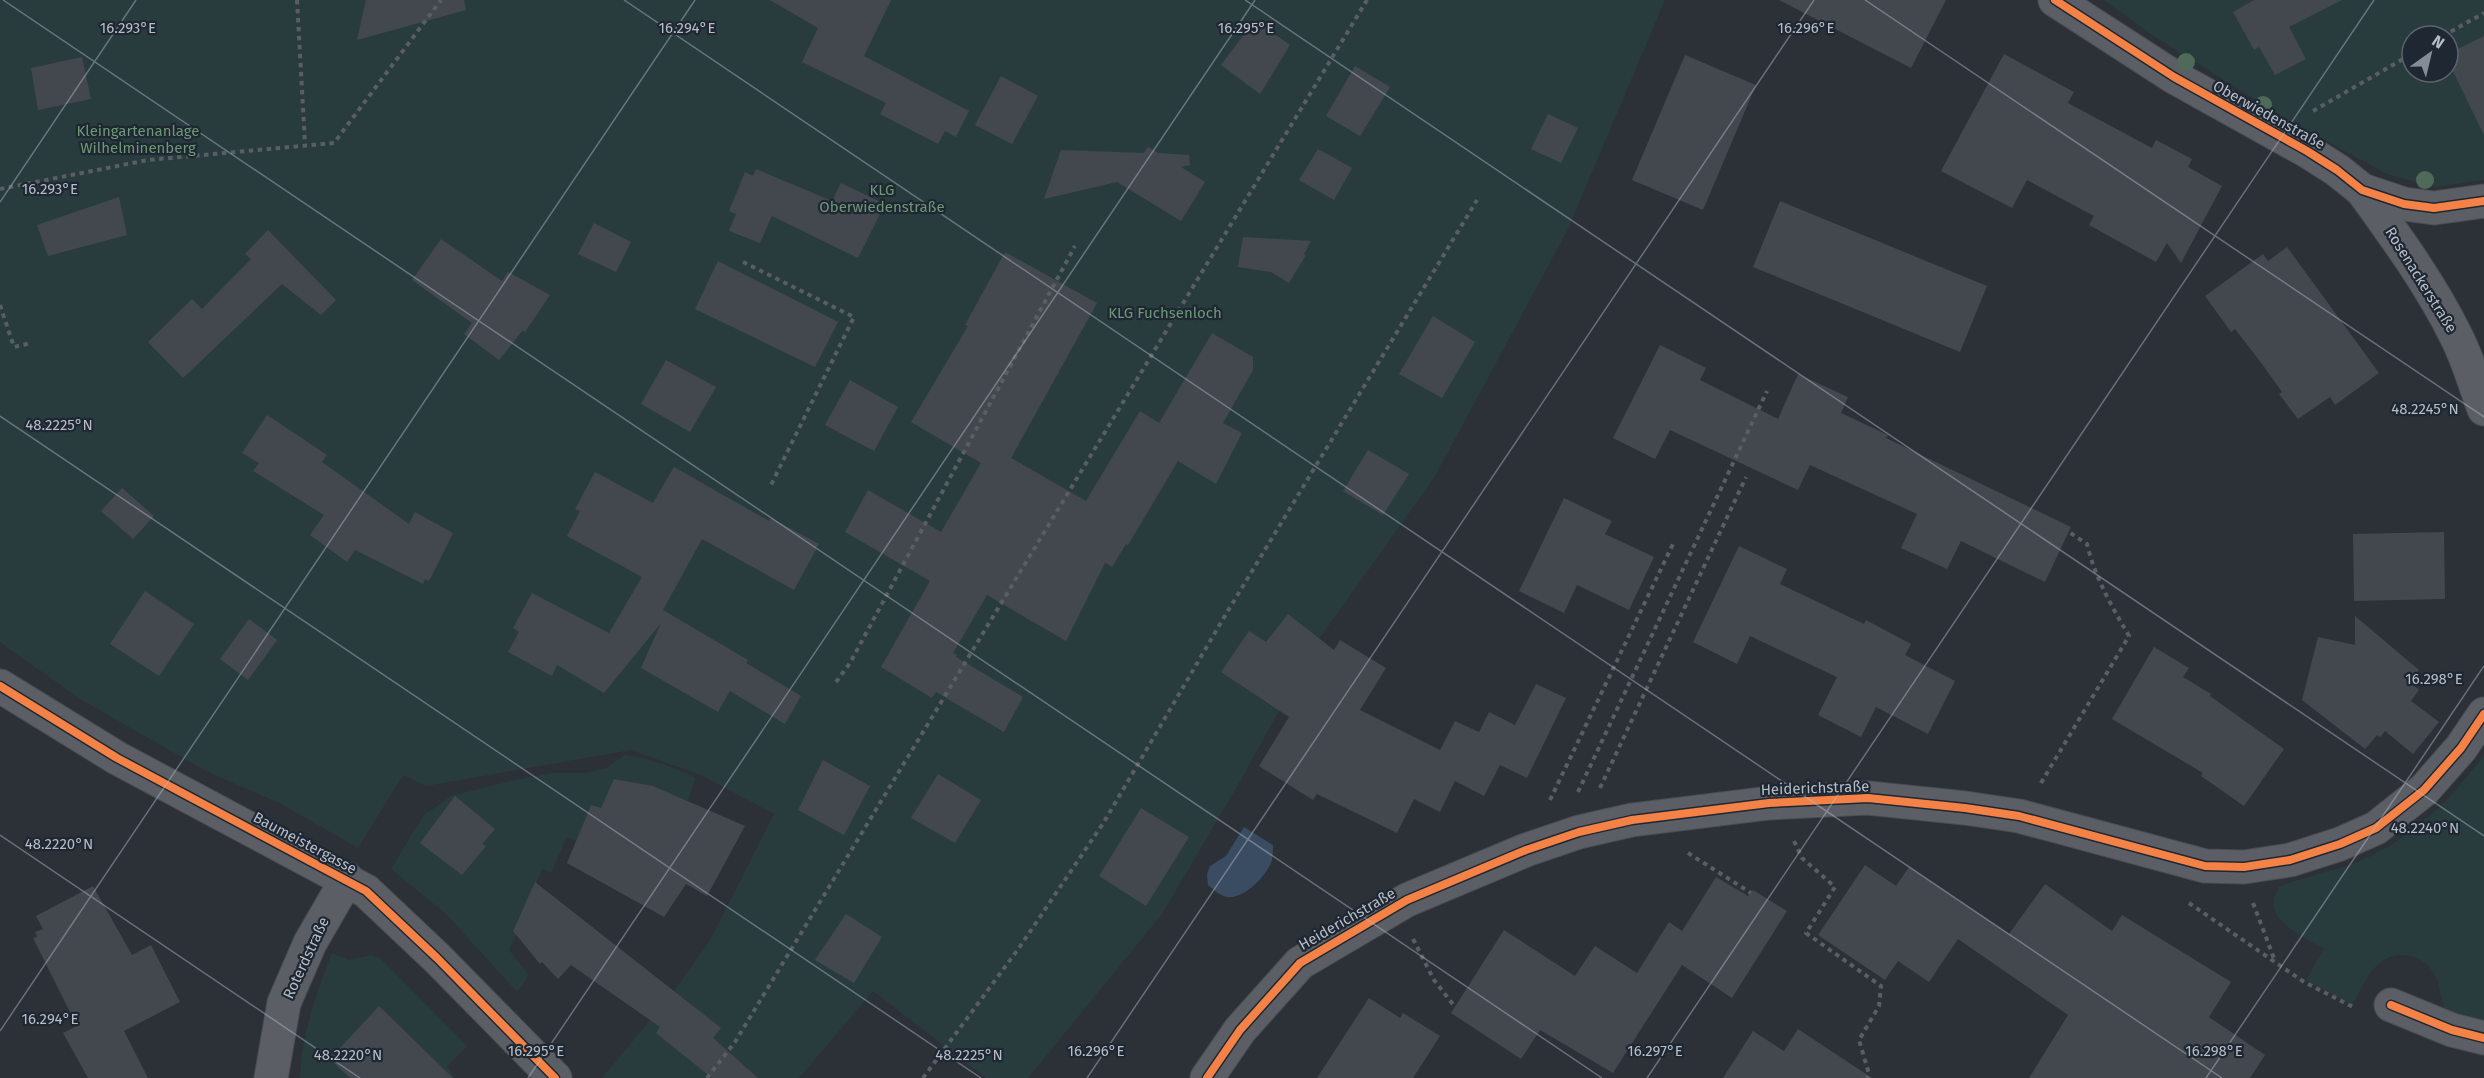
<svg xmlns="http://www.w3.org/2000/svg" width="2484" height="1078" viewBox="0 0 2484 1078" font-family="'Fira Sans',sans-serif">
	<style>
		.green { fill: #283c3e; fill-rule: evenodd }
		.water { fill: #3a4c61 }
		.building { fill: #43484e }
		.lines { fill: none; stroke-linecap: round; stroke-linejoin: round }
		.minor-casing { stroke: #484d52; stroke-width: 35 }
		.path { stroke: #595e62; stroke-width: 4; stroke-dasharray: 4.5 4.5; stroke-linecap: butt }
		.minor { stroke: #5b5f65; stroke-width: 33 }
		.cycleway-casing { stroke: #1e2732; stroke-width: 11 }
		.cycleway { stroke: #f48246; stroke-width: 8 }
		.tree { fill: #4f6a59 }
		.ticks { fill: none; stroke: #b5bdc8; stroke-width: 1.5; stroke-opacity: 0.45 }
		.labels { text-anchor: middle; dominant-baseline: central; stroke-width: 4.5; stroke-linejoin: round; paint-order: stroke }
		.street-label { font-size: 15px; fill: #b5bdc8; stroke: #1e2732 }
		.park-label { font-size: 15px; fill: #6d9875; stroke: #1e2732 }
		.ticks-label { font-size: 15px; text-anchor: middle; fill: #b5bdc8; stroke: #1e2732; stroke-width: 4.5; stroke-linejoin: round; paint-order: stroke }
	</style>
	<rect width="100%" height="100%" fill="#2b3137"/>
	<g class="green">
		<path d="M0,0H1665L1567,231L1434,478L1319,639L1239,783L1162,914L1028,1078H986L873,991L799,1078H602L671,995L709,942L774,814L701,775L631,750L426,786L403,775L358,848L281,804L206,771L80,699L0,642Z"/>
		<path d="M2104,0H2484V180L2435,187L2387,174L2293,123L2155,37ZM2412,36H2448V72H2412Z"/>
		<path d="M625,755C650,759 672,766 695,778L688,801L653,786L615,779L601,808L591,805L576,841L567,837L551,872L542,869L527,907L524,906L513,931L516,935L509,950L529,975L517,992L446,914L391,869L423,816L451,796L515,780L553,773H585L606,768Z"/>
		<path d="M2484,755V1026C2474,1022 2458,1019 2450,1013C2438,1004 2442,986 2435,975C2424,955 2398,948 2380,963C2368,972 2360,992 2352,1005L2306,980L2324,949C2301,934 2259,920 2279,887C2301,877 2327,873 2350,865C2406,844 2449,803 2484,755Z"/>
		<path d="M332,953L349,960L371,955L380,958L467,1046L447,1066L455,1078H300C302,1033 316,994 332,953Z"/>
	</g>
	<path class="water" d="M1244,827L1273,845C1273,850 1273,858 1271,863C1265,877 1244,899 1228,897C1220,896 1214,890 1208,885L1207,874L1210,866L1226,856Z"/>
	<g class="building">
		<path d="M366,0H464L466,10L357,40Z"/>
		<path d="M770,0H891L864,56L969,111L956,137L945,131L938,144L880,114L886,103L802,62L818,28Z"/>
		<path d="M1779,0H1946L1911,68Z"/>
		<path d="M2254,0H2342L2289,27L2306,59L2275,75L2259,47L2254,50L2233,12Z"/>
		<path d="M1255,20L1290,45L1260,94L1221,65Z"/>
		<path d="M2484,36V135L2448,61V54Z"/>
		<path d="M2004,54L2074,92L2068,103L2152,148L2156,140L2192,159L2188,167L2222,186L2181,263L2167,243L2156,262L2089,225L2094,216L2027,180L2012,208L1941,171Z"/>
		<path d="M1685,55L1756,85L1703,210L1632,180Z"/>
		<path d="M82,57L91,99L38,110L31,68Z"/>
		<path d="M1355,66L1390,87L1360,136L1326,116Z"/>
		<path d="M1001,76L1038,96L1012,144L975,125Z"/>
		<path d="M1548,114L1578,128L1561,163L1531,149Z"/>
		<path d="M1148,147L1158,153L1189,155L1190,165L1181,167L1205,182L1181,221L1117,182L1044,199L1061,150L1144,153Z"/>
		<path d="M1318,149L1352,168L1334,200L1299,180Z"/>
		<path d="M756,169L832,201L841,183L885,204L858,258L772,216L760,243L729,231L736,214L729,211L745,172L753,176Z"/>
		<path d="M119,197L127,235L48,256L37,225Z"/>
		<path d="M1780,201L1987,286L1960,352L1753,267Z"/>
		<path d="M594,223L631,242L616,272L578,254Z"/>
		<path d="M268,230L336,300L321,315L282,284L183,378L148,342L192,299L202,309L251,259L245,254Z"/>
		<path d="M1243,237L1311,241L1304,254L1306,255L1289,283L1271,272L1238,267Z"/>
		<path d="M441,239L502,281L508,272L550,295L525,332L523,330L499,360L464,334L472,323L412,280Z"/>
		<path d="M2287,247L2379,373L2335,405L2330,397L2298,419L2279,394L2282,392L2262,364L2235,329L2231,332L2205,296L2263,254L2268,261Z"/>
		<path d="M1005,252L1097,303L1011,458L1086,501L1140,411L1159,423L1212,333L1253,357V370L1223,423L1242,433L1216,484L1178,461L1128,545L1126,544L1112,567L1105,563L1066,641L987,595L953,653L957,655L956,657L1023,697L1004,732L936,692L932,698L881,667L930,581L845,532L868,490L941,532L981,463L911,422L968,326L965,325Z"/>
		<path d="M718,261L838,322L815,367L695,309Z"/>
		<path d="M1433,316L1475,342L1442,398L1399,374Z"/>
		<path d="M1660,345L1706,368L1700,380L1778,419L1798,374L1848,397L1841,413L1888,435L1886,438L2071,527L2045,582L1961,541L1947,569L1901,548L1917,514L1810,465L1798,490L1670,430L1655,459L1613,438Z"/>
		<path d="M666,360L716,387L690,432L641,404Z"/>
		<path d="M850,380L898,407L874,451L825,425Z"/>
		<path d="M267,415L327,455L322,462L409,524L415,512L453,533L429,581L425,579L423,584L355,550L347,562L310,535L324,515L253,471L259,463L242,453Z"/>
		<path d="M1368,450L1409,474L1383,515L1343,491Z"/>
		<path d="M674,467L769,521L771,518L819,544L794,590L702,539L663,610L748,660L746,663L801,696L785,724L730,691L718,712L641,668L661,623L604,693L557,665L552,676L508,652L519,632L513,628L532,593L609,633L642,577L567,536L580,511L575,509L595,472L653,503Z"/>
		<path d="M122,488L154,516L133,539L101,511Z"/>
		<path d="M1564,498L1612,521L1605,534L1654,557L1629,610L1577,585L1564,613L1519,591Z"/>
		<path d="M2444,532L2445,599L2354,601L2353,534Z"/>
		<path d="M1739,546L1787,569L1780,584L1864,624L1866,620L1911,644L1905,655L1955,681L1928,734L1876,707L1861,737L1818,715L1837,677L1750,636L1737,664L1693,642Z"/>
		<path d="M145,591L194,624L159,676L110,644Z"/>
		<path d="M1288,614L1334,650L1340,640L1386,668L1360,710L1440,750L1455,721L1479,732L1489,712L1515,725L1536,684L1566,698L1527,778L1500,765L1484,796L1455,781L1440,812L1414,799L1397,833L1317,794L1313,800L1259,766L1289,717L1221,672L1249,631L1266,642Z"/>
		<path d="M2355,616L2419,670L2411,683L2419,690L2411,701L2439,722L2413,754L2385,731L2380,737L2377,735L2365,749L2302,700L2318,637L2355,645Z"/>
		<path d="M249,619L277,640L248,680L220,659Z"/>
		<path d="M2154,647L2189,668L2183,677L2211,694L2210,696L2284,749L2244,806L2201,776L2203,773L2112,719Z"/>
		<path d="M823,760L870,786L844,835L798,810Z"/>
		<path d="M938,774L981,800L955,843L911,818Z"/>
		<path d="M614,779L653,786L745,826L707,896L686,884L664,917L567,863L591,805L601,808Z"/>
		<path d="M455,796L495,829L482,844L486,846L462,875L420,843Z"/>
		<path d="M1141,808L1189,837L1146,906L1099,876Z"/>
		<path d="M1865,865L1896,886L1909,867L2009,934L2045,884L2112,931L2122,915L2231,982L2209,1017L2265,1055L2250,1078H2029L2068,1015L1958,939L1929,982L1898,961L1885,980L1818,935Z"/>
		<path d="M1716,877L1748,896L1753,890L1787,911L1732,998L1682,965L1613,1073L1540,1030L1521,1059L1451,1013L1504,930L1575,976L1595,946L1637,973L1669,922L1682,931Z"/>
		<path d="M535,882L721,1028L713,1038L758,1078H712L656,1033L660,1027L571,965L558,979L542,962L540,964L513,931Z"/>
		<path d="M93,886L132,955L151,945L180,1002L124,1031L148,1078H88L63,1033L77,1026L33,938L37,937L35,932L43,929L36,916Z"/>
		<path d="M846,914L882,937L854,983L815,960Z"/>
		<path d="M1369,998L1400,1018L1403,1013L1440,1036L1413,1078H1317Z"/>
		<path d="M379,1006L453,1078H350L330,1059Z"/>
		<path d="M1798,1029L1872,1078H1723L1753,1031L1784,1051Z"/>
	</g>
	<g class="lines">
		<g class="minor-casing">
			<g id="minor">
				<path d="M2055,0L2174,77L2307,151L2337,170L2362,190L2404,204L2434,208L2484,201"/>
				<path d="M2362,190C2396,237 2431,285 2456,336C2468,359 2475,385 2484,409"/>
				<path d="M0,686L117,758L366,891L437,958L555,1078"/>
				<path d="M2391,1005L2452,1030L2484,1038"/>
				<path d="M271,1078L284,1003L310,943L347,879"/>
				<path d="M1207,1078L1240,1030L1300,963L1407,900L1526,850L1579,832L1632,820L1769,803L1868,798L1965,808L2019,816L2205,866L2244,867L2290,860L2340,844L2376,828L2424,790L2461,748L2484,714"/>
			</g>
		</g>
		<g class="path">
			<path d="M297,0L305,144"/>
			<path d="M2443,36L2484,13"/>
			<path d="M2313,111L2412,54"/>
			<path d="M0,189L148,160L334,143L441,0"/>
			<path d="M743,262L854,317L771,485"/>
			<path d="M0,305L14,347L31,343"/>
			<path d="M836,682L850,663L1075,246"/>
			<path d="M2041,783L2129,636C2111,605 2095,578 2087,544L2069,532"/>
			<path d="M1600,788L1746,477"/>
			<path d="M1578,792L1767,391"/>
			<path d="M1550,800L1673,544"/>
			<path d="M1794,841L1802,858L1835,887L1806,933L1881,986L1879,1006L1859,1040L1869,1074L1867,1078"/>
			<path d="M1688,853L1751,893"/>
			<path d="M2189,903L2304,982L2355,1008"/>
			<path d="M2253,903L2275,961"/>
			<path d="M1413,939L1434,980L1455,1007"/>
			<path d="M707,1078L735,1042L1367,0"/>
			<path d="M923,1078L1019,948L1104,822L1226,614L1477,200"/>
		</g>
		<use href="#minor" class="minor"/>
		<g class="cycleway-casing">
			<g id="cycleway">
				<path d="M2055,0L2174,77L2307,151L2337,170L2362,190L2404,204L2434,208L2484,201"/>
				<path d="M0,686L117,758L366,891L437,958L555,1078"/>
				<path d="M2391,1005L2452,1030L2484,1038"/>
				<path d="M1207,1078L1240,1030L1300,963L1407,900L1526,850L1579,832L1632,820L1769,803L1868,798L1965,808L2019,816L2205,866L2244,867L2290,860L2340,844L2376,828L2424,790L2461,748L2484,714"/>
			</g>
		</g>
		<use href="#cycleway" class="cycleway"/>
	</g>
	<g class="tree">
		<circle cx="2186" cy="62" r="9"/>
		<circle cx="2263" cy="105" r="9"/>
		<circle cx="2425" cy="180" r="9"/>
	</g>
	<path class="ticks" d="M3,0L1602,1078M624,0L2222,1078M1245,0L2484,836M1865,0L2484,417M0,202L136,0M0,416L981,1078M0,835L360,1078M0,1031L695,0M528,1078L1255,0M1087,1078L1814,0M1647,1078L2374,0M2206,1078L2484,666"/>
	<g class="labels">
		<g class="street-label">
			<text transform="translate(2269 115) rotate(29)">Oberwiedenstraße</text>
			<text transform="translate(2421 280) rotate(58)">Rosenackerstraße</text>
			<text transform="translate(1815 788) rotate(-2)">Heiderichstraße</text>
			<text transform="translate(305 843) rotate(28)">Baumeistergasse</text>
			<text transform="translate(1347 919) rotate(-30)">Heiderichstraße</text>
			<text transform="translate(306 958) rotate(-65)">Roterdstraße</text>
		</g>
		<g class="park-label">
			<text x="138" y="131">Kleingartenanlage<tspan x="138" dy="17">Wilhelminenberg</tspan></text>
			<text x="882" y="190">KLG<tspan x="882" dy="17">Oberwiedenstraße</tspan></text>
			<text x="1165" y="313">KLG Fuchsenloch</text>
		</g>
	</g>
	<g class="ticks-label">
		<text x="128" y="33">16.293°E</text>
		<text x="687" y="33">16.294°E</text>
		<text x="1246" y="33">16.295°E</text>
		<text x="1806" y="33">16.296°E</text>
		<text x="50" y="194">16.293°E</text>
		<text x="2425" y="414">48.2245°N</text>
		<text x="59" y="430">48.2225°N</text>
		<text x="2434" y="684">16.298°E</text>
		<text x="2425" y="833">48.2240°N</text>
		<text x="59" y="849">48.2220°N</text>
		<text x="50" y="1024">16.294°E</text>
		<text x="536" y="1056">16.295°E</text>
		<text x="1096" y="1056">16.296°E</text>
		<text x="1655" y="1056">16.297°E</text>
		<text x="2214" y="1056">16.298°E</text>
		<text x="348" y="1060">48.2220°N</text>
		<text x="969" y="1060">48.2225°N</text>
	</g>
	<g transform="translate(2430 54) rotate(34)"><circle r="28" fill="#1e2732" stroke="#5a636e" stroke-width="1.5"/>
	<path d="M0-4.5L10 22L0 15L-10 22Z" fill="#858c95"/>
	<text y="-9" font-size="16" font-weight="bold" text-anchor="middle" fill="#b5bdc8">N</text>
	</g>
</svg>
